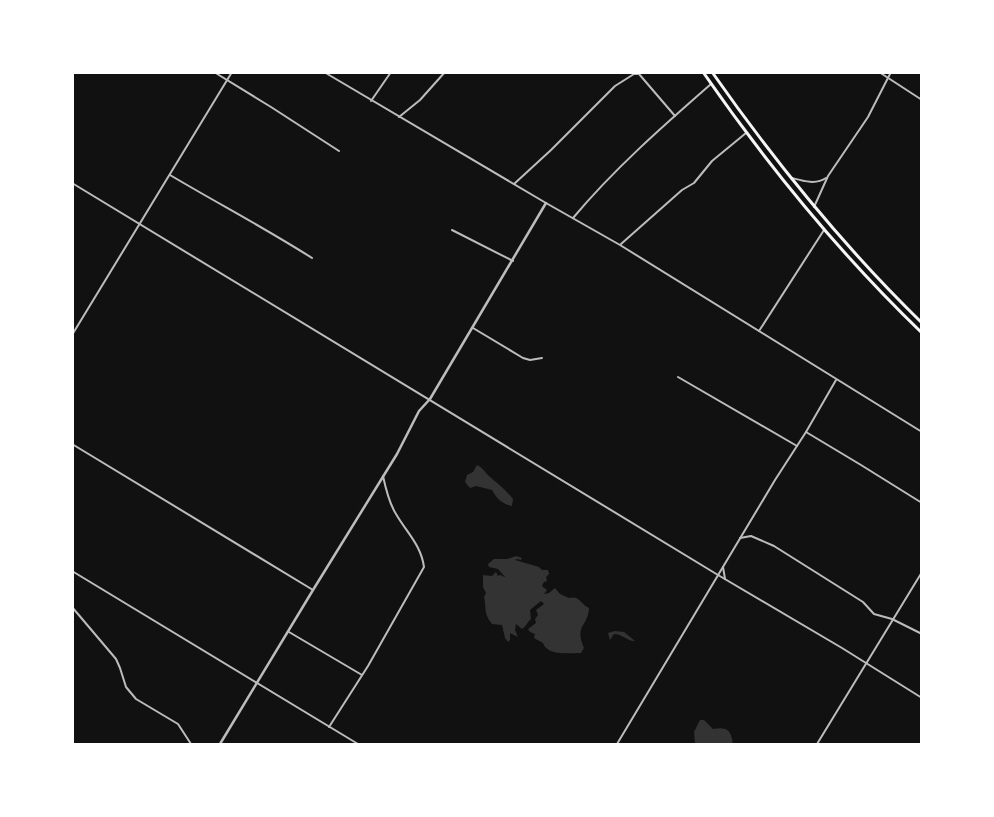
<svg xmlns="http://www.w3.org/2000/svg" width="994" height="817" viewBox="0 0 994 817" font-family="'Asap Condensed',sans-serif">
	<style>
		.water { fill: #333 }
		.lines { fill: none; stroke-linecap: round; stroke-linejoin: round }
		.minor { stroke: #bcbcbc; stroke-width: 2 }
		.tertiary { stroke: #bcbcbc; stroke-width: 2.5 }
		.primary { stroke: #f5f5f5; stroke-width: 3 }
	</style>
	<rect width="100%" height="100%" fill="#111"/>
	<g class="water">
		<path d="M477,465C482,467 485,472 489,476C498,484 506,490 513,499L512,506C502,504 497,499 492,490L476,486L470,488L465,482L467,475L473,472Z"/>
		<path d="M516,556L522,558L521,560L517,559L515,560L539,567L542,570H548L549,574L546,577L547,581L544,582L542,586L547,590L544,594L549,593L555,588L560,594L569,598C580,595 581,605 589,608C588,627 574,625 584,648L581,653C570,653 547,656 543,643L534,638L535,634L530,632L528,629L536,623L535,619L538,615L536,610L544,604L541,601L530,610L531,619C527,622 527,626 522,629L516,624L515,630L518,637L510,633V640L508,642L505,638L502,625L492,624C483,612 487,610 484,597L486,593L483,587V575L492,576L496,572L498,576L500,575L505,577L498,569L489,567L488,564L494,559H507Z"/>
		<path d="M615,631L624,632L635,641C629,642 622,634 614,634L610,640L608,633Z"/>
		<path d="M700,720H704L713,729C726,727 731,729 733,744H695L694,732Z"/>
	</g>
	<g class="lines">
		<g class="minor">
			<path d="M214,72L271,107L339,151"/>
			<path d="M324,72L546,203L620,245L922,432"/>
			<path d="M879,72L922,100"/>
			<path d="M371,101L391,72"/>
			<path d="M399,117L420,100L445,72"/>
			<path d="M170,175C217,203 265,228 312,258"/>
			<path d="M792,178C803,181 816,185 826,178"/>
			<path d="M72,183L718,575L842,648L922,698"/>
			<path d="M514,184L551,150L615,86L634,74H639L675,116"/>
			<path d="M814,207L828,176L868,117L891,72"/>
			<path d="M573,218C614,169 663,126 711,84"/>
			<path d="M452,230L513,261"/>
			<path d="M621,244L682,190L694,183L712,161L746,133"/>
			<path d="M473,328L523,358L530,360L542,358"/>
			<path d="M759,331L824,230"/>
			<path d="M72,335L232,72"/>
			<path d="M678,377L797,446"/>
			<path d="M806,432L861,465L922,503"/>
			<path d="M72,444L313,590"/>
			<path d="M740,538L751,536L774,546L863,602L874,614L892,619L922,634"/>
			<path d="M723,567L725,579"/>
			<path d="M72,571L358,744"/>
			<path d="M72,607L116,659L120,668L126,687L136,699L178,724L191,744"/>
			<path d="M289,632L362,675"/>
			<path d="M329,727L368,666L424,567C421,545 407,533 396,514C389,503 386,490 383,476"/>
			<path d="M617,744L775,480L806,432L836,380"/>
			<path d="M817,744L922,572"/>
		</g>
		<path class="tertiary" d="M220,744L313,590L397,454L419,411L430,399L546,203"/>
		<g class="primary">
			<path d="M703,72C768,166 840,254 922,333"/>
			<path d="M712,72C775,162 843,246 922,323"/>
		</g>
	</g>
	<rect width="994" height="817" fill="none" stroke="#ffffff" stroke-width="148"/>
</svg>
